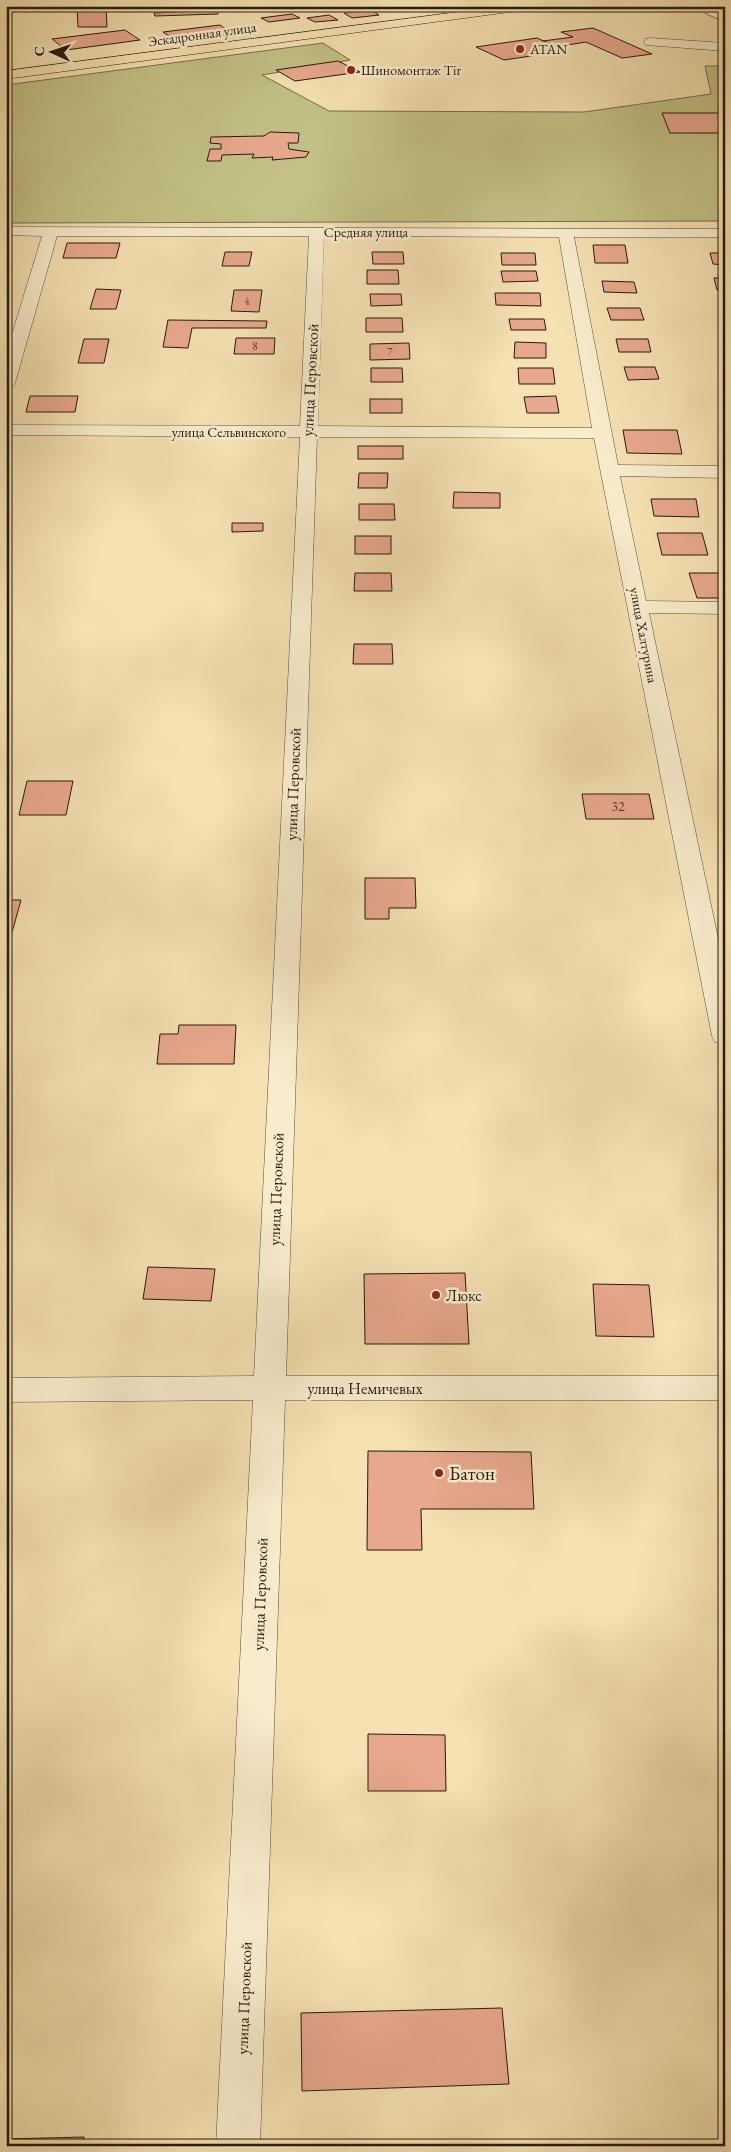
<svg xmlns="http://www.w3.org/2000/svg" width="731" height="2152" viewBox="0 0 731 2152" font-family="'EB Garamond',serif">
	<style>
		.green { fill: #c3c187; stroke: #756e4a }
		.building { fill: #e8a88d; stroke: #271a0d }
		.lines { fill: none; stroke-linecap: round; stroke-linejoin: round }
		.minor-casing { stroke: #5a4c36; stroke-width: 1 }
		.major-casing { stroke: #271a0d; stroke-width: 1 }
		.minor { fill: #f8eccd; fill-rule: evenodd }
		.major { fill: #f5e1b2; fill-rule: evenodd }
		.poi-dot { fill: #8f2418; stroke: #f8eccd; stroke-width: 2 }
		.labels { text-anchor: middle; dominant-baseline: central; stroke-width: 5; stroke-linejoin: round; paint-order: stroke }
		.far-number-label { font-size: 11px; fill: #573e2d }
		.far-street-label { font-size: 14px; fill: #271a0d; stroke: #f8eccd }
		.far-poi-label { font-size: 14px; fill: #271a0d; stroke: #f8eccd; text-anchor: start }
		.number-label { font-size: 14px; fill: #573e2d }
		.street-label { font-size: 16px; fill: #271a0d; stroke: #f8eccd }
		.poi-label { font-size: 16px; fill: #271a0d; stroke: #f8eccd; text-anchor: start }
		.near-poi-label { font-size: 19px; fill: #271a0d; stroke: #f8eccd; text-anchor: start }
	</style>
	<rect width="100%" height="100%" fill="#f5e1b2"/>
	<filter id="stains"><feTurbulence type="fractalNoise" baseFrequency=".004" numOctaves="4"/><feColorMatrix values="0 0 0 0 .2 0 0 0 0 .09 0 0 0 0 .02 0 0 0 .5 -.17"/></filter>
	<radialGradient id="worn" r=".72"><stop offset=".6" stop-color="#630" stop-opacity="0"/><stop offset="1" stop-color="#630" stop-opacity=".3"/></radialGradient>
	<path class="green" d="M323,43L350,60L262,75L329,111L584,112L711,94L705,66H725V221L6,223V85Z"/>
	<g class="building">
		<path d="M77,6H106L107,27H78Z"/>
		<path d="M196,6H216L218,14L155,16L154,13L198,11Z"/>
		<path d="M380,6H427L389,11Z"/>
		<path d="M371,10L379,15L352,18L344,13Z"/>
		<path d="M292,14L300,18L269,22L261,18Z"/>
		<path d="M329,15L338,20L315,22L307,18Z"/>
		<path d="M220,25L233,34L176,41L163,32Z"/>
		<path d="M593,28L652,54L622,58L586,42L555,47L543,41L573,37L561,32Z"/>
		<path d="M125,30L140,40L66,50L52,39Z"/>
		<path d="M537,38L565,51L504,60L476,47Z"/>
		<path d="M338,61L360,72L295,81L276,70Z"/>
		<path d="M662,113H725V133H670Z"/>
		<path d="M270,132L299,133L298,143H288L289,149L309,152L306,157L272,160L273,157L252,158L254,154L222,155L221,161H207L210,149H221V144L210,143L211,137L264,136Z"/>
		<path d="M67,243H120L116,258H63Z"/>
		<path d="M593,245H625L628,263H595Z"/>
		<path d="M225,252H252L249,266H222Z"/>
		<path d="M372,252H403L404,264H373Z"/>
		<path d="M501,253H535L536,265H502Z"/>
		<path d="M710,253H725V265L713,264Z"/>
		<path d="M367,270H398L399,284H367Z"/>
		<path d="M501,271H536L538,281L503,282Z"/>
		<path d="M714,278H725V290H717Z"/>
		<path d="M602,281L634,282L637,293L604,292Z"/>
		<path d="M96,289L121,290L116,309H90Z"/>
		<path d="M234,290H262L259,312L231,311Z"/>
		<path d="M495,293H540L541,306L496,305Z"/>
		<path d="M370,294H401L402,305L371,306Z"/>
		<path d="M607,308H640L644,320H611Z"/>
		<path d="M366,318H402L403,332H366Z"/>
		<path d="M509,319H544L546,330H511Z"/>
		<path d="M168,320L267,321L266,328H192L188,348L163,347Z"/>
		<path d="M236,338H275L274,354H234Z"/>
		<path d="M84,339H109L104,363H78Z"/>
		<path d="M616,339H648L651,352H619Z"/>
		<path d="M515,342L546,343V358H514Z"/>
		<path d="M409,343L410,359L370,360V344Z"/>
		<path d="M624,367H655L659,379L628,380Z"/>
		<path d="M371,368H402L403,382H371Z"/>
		<path d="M518,368H553L555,384H519Z"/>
		<path d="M30,396H78L75,412H26Z"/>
		<path d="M556,396L559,413H527L524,397Z"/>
		<rect x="370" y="399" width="32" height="14"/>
		<path d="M623,430H677L682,454L627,453Z"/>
		<rect x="358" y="446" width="45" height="13"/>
		<path d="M359,473H388L387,488H358Z"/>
		<path d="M454,492L500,493V508H453Z"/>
		<path d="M651,499H696L699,517L654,516Z"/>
		<path d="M359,504H394L395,520H359Z"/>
		<path d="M232,523H263V531L232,532Z"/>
		<path d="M657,533H702L708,555H662Z"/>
		<rect x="355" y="536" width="36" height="18"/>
		<path d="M355,573H391L392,591H354Z"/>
		<path d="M689,573H719L725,598H697Z"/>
		<path d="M354,644H392L393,664H353Z"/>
		<path d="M27,781H73L66,815H19Z"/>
		<path d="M582,794H649L654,819H586Z"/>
		<path d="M365,878H415L416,908H389V919H365Z"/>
		<path d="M6,900H21L11,936H6Z"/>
		<path d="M179,1025H236L234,1064H157L160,1034H178Z"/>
		<path d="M148,1267L215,1269L211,1301L143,1299Z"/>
		<path d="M465,1273L469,1344H365L364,1274Z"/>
		<path d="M593,1284L649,1285L654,1337L596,1336Z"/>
		<path d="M368,1451L531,1452L534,1509H421L422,1550H367Z"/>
		<path d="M368,1734L445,1735L446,1791H368Z"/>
		<path d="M502,2008L509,2084L302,2091L301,2013Z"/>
		<path d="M84,2137L83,2146H6V2139Z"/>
	</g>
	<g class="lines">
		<g class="minor-casing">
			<g id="minor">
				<path d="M690,6H705L725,15V22Z"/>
				<path d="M650,38L725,43V51L646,45L644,42L646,39Z"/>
				<path d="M6,227L725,229V237H574L618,465L725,466V478L620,476L646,601L725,602V614L649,613L725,971V1044L715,1042L712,1036L594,438L317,437L286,1376H725V1400H285L260,2146H216L253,1400L6,1402V1378L254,1376L300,437L6,435V425L300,426L309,236H57L15,383L12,387L6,388V354L42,236L6,235ZM324,236L559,237L592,428L318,426Z"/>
			</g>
		</g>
		<g class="major-casing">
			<g id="major">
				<path d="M504,6H537L532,9L6,79V71Z"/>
				<path d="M702,6H725V10L707,9Z"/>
			</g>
		</g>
		<use href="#minor" class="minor"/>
		<use href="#major" class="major"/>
	</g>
	<g class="poi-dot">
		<circle cx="520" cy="49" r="5"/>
		<circle cx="351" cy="70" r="5"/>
		<circle cx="436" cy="1295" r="5"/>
		<circle cx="439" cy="1473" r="5"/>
	</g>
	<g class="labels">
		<g class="far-number-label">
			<text x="247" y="301">4</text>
			<text x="255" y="346">8</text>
			<text x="390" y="352">7</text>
		</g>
		<g class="far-street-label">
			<text transform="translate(202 34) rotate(-8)">Эскадронная улица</text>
			<text x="366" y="232">Средняя улица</text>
			<text x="229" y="432">улица Сельвинского</text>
			<text transform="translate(644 635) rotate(79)">улица Халтурина</text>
		</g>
		<g class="far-poi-label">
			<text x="530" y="49">ATAN</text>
			<text x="361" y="70">Шиномонтаж Tir</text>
		</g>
		<g class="number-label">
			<text x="618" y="806">32</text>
		</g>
		<g class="street-label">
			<text transform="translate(310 380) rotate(-87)">улица Перовской</text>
			<text transform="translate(293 784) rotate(-88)">улица Перовской</text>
			<text transform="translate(276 1189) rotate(-88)">улица Перовской</text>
			<text x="365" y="1388">улица Немичевых</text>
			<text transform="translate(260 1594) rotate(-88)">улица Перовской</text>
			<text transform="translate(244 1998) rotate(-88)">улица Перовской</text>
		</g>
		<g class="poi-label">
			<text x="446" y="1295">Люкс</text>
		</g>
		<g class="near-poi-label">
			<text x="449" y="1473">Батон</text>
		</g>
	</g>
	<rect width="731" height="2152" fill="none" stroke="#f5e1b2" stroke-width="25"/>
	<rect x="8" y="8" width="716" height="2137" fill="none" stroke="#271a0d" stroke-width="2.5"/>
	<rect x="12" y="12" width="706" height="2127" fill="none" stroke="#271a0d"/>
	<g transform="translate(52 52) rotate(273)" stroke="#f8eccd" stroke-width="4" paint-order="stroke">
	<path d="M0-4L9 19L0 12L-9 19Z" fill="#271a0d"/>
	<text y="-8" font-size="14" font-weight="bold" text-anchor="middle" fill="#271a0d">С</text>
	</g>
	<rect width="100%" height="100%" filter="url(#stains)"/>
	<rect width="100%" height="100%" fill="url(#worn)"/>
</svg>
